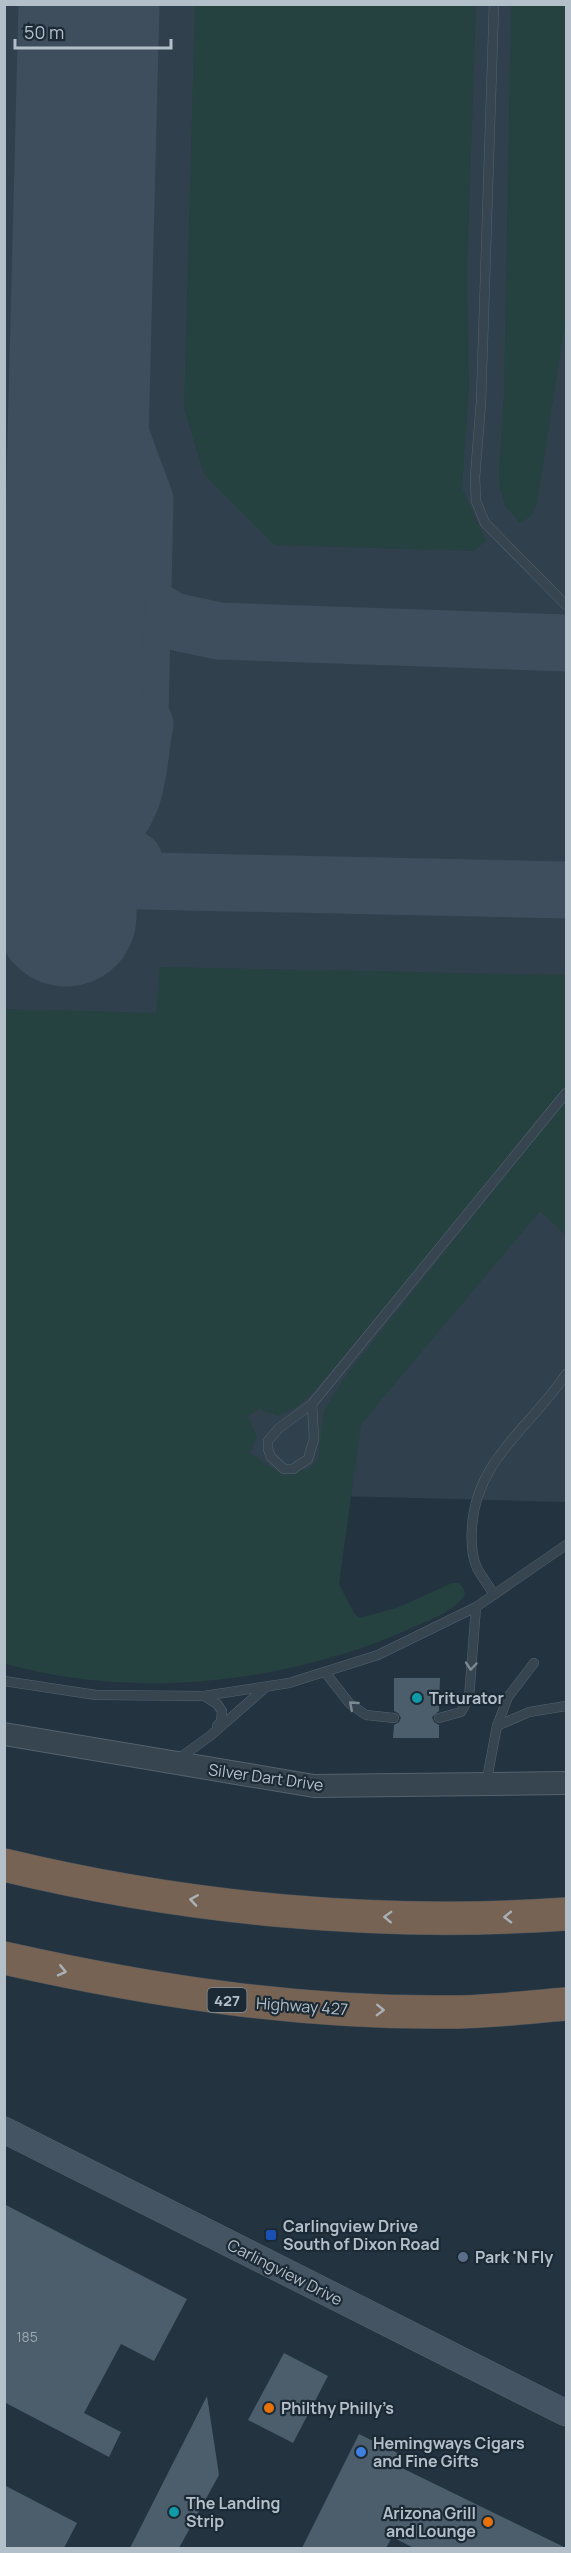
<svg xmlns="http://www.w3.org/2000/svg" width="571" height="2553" viewBox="0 0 571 2553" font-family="Manrope,sans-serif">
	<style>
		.airport { fill: #31404d }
		.green { fill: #254140 }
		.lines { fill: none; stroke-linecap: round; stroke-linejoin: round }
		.taxiway { stroke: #3e4e5c; stroke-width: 57 }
		.runway { stroke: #3e4e5c; stroke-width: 141 }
		.building { fill: #4c5e6b }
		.service-casing { stroke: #55636d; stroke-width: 10 }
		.tertiary-casing { stroke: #55636d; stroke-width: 24 }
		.secondary-casing { stroke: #55636d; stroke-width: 27 }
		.motorway-casing { stroke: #42505a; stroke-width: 34 }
		.service { stroke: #374550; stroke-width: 9 }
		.tertiary { stroke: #374550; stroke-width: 22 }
		.secondary { stroke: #455463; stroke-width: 26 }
		.motorway { stroke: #766354; stroke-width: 33 }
		.oneway { stroke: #7b8993 }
		.oneway2 { stroke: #aab2b8 }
		.culture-dot { fill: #0f9aa8; stroke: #1c2a35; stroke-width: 2 }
		.transit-dot { fill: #1a4fb4; stroke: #1c2a35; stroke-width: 2 }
		.service-dot { fill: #5c6f8a; stroke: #1c2a35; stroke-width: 2 }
		.food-dot { fill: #e8710a; stroke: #1c2a35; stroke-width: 2 }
		.shop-dot { fill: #3f7fe0; stroke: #1c2a35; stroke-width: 2 }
		.labels { text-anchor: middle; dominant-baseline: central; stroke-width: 4.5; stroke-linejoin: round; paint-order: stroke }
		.number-label { font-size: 14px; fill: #99a8b2 }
		.shield { fill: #1c2a35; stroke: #86939d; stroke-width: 1.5 }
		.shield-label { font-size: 15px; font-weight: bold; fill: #b3c0ca }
		.poi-label { font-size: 16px; font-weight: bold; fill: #b3c0ca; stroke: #1c2a35; text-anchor: start }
		.street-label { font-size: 16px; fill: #b3c0ca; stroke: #1c2a35 }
	</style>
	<rect width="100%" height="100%" fill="#233340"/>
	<path class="airport" d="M5,5H566V1502L5,1487Z"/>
	<g class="green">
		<path d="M195,5H476L467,273L469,389L462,488L486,541L473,551L275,545L204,474L184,408Z"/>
		<path d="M511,5H566V317L537,503L531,516L520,523L505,505L500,488L499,472L504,394Z"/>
		<path d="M160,967L566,975V1086L475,1199L317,1388L299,1405L278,1416L259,1409L248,1417L257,1437L250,1453L279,1473L309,1469L318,1459L324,1410L348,1373L566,1100V1235L540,1211L361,1424L339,1584L354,1613L360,1618L399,1607L452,1583H459L464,1589L465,1595C452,1613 427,1621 407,1630C372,1646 336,1657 299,1666C200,1689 102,1690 5,1664L4,1009L156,1013Z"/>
	</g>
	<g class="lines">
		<g class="taxiway">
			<path d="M80,324L145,500L139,762"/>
			<path d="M76,472L88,533L103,561L130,595L172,621L219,631L566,643"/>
			<path d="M69,773C87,810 97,838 134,860"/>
			<path d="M30,875C72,863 116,841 132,797C140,774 140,748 145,724"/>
			<path d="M4,878L566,890"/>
		</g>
		<path class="runway" d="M66,916L89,4"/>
	</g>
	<g class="building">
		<path d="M394,1678H440L439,1711L432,1717L434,1722L439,1725V1738H393L394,1725L399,1722L401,1718L398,1713L394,1711Z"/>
		<path d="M4,2204L187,2299L154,2361L121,2344L84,2413L121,2432L109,2457L4,2402Z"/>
		<path d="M284,2353L328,2376L293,2443L248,2420Z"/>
		<path d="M207,2396L219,2475L179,2548H130Z"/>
		<path d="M359,2434L402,2455L398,2466L566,2548H414L392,2537L386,2548H302Z"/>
		<path d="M4,2485L77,2523L64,2548H4Z"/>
	</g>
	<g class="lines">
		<g class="service-casing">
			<g id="service">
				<path d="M494,4L481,402L475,477L476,501L485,523L566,605"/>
				<path d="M312,1404L314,1439L308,1459L293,1469H284L271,1457L268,1449V1441L279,1428L312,1404L566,1093"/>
				<path d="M494,1595C489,1586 482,1577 477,1568C471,1555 471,1541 472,1527C476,1459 532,1426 566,1374"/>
				<path d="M325,1672L350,1704L366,1715L394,1718"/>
				<path d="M4,1681L96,1695L204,1696L289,1683L378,1655L476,1607L566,1545"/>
				<path d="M204,1696L217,1704L222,1711L221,1721L217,1726"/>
				<path d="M439,1718L461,1712L469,1698L476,1607"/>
				<path d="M497,1726L529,1712L566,1706"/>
				<path d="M178,1759L210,1736L266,1687"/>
				<path d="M486,1784L497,1726L508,1697L534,1663"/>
			</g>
		</g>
		<g class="tertiary-casing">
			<path id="tertiary" d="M4,1734L314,1786L566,1783"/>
		</g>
		<g class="secondary-casing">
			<path id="secondary" d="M4,2130L566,2413"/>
		</g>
		<g class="motorway-casing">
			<g id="motorway">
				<path d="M4,1865C187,1909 379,1927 566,1914"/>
				<path d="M4,1958C152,1991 301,2014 453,2012C490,2012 529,2007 566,2004"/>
			</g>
		</g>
		<use href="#service" class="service"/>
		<use href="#tertiary" class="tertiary"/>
		<use href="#secondary" class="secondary"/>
		<use href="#motorway" class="motorway"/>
	</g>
	<defs><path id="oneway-chevron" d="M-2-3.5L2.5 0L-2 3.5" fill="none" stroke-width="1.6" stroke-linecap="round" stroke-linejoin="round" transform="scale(1.5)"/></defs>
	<g class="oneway">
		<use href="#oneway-chevron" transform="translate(471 1666) rotate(95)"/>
		<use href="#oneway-chevron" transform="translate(353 1705) rotate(-139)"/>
	</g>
	<g class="oneway2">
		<use href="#oneway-chevron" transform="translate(194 1900) rotate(-171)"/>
		<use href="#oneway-chevron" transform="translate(388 1917) rotate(-178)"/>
		<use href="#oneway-chevron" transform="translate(508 1917) rotate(179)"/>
		<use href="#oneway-chevron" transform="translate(62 1971) rotate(13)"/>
		<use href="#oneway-chevron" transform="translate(380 2010) rotate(2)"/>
	</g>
	<g class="culture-dot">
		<circle cx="417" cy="1698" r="6"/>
		<circle cx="174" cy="2512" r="6"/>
	</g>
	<rect class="transit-dot" x="265" y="2229" width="12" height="12" rx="3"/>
	<circle class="service-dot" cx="463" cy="2257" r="6"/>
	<g class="food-dot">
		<circle cx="269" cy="2408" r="6"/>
		<circle cx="488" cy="2522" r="6"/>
	</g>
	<circle class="shop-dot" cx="361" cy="2452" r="6"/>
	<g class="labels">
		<g class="number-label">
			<text x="27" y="2336">185</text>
		</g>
		<rect class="shield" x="207.5" y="1988" width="39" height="24" rx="4.5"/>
		<g class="shield-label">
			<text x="227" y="2000">427</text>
		</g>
		<g class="poi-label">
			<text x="429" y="1698">Triturator</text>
			<text x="283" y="2226">Carlingview Drive<tspan x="283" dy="18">South of Dixon Road</tspan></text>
			<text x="475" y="2257">Park 'N Fly</text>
			<text x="281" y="2408">Philthy Philly’s</text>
			<text x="373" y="2443">Hemingways Cigars<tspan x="373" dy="18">and Fine Gifts</tspan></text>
			<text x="186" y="2503">The Landing<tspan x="186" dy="18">Strip</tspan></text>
			<text x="476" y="2513" text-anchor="end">Arizona Grill<tspan x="476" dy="18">and Lounge</tspan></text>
		</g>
		<g class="street-label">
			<text transform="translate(266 1777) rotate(8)">Silver Dart Drive</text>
			<text transform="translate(302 2006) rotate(4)">Highway 427</text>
			<text transform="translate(285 2272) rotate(27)">Carlingview Drive</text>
		</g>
	</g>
	<rect width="571" height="2553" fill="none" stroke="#b3c0ca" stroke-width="12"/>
	<path d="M15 39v9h156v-9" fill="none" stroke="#b3c0ca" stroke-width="3"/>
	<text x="24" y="39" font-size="18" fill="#b3c0ca" stroke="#1c2a35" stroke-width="4.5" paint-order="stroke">50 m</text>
</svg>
